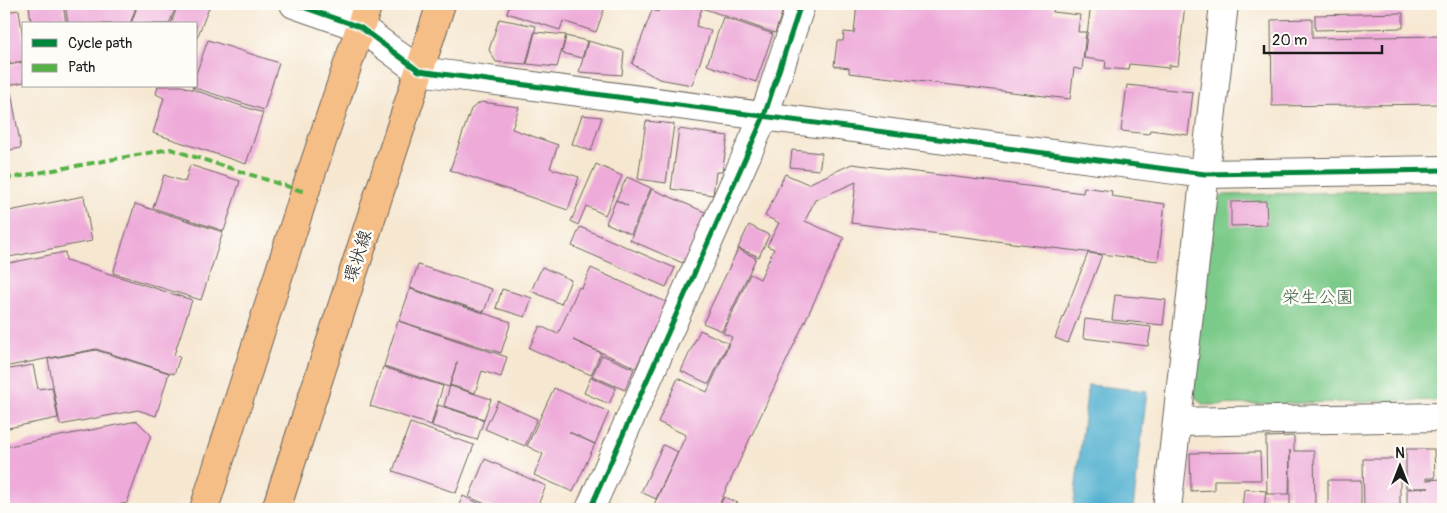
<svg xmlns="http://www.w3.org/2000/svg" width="1447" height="513" viewBox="0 0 1447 513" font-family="Pangolin,'Klee One',sans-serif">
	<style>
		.green { fill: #7bca89; stroke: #4c7352 }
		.water { fill: #51b0d0; stroke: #366676 }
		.building { fill: #eeaad9 }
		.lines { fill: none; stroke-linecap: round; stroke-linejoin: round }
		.minor-casing { stroke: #68635b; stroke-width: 30 }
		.primary-casing { stroke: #68635b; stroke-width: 30 }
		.minor { stroke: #fff; stroke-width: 28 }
		.primary { stroke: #f6be87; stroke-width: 28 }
		.quiet { stroke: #55b145; stroke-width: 4; stroke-dasharray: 8 4; stroke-linecap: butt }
		.cycleway-casing { stroke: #fdfcf7; stroke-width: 8 }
		.cycleway { stroke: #00873e; stroke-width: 5 }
		.labels { text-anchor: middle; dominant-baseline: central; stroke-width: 5; stroke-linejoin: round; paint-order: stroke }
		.street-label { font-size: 18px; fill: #1c1c1c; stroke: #fdfcf7 }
		.park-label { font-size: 18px; fill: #426248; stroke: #fdfcf7 }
	</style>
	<rect width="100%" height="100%" fill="#fdfcf7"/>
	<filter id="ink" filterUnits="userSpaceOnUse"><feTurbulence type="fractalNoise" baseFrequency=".02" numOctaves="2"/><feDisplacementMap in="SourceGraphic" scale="10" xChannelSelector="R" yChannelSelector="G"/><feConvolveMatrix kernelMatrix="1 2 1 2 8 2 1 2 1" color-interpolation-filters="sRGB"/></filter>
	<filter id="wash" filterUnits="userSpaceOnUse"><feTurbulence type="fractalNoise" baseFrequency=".0096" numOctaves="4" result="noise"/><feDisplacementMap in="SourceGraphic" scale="20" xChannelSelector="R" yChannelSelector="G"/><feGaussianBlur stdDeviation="1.12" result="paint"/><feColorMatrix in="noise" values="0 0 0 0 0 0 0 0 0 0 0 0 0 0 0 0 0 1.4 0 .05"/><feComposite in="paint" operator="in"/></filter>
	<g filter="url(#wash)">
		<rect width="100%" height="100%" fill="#f6e7d1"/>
		<path class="green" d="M1443,190V400L1203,405L1192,393L1215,202L1224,195Z"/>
		<path class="water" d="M1088,385L1147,391L1133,509H1073Z"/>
		<g id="blocks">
			<g class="building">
				<path d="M29,4H63L66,24H31Z"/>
				<path d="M65,4H137L130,24H68Z"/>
				<path d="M138,4H177L169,24H131Z"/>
				<path d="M178,4H197L209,8L196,40V24H171Z"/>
				<path d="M510,4H606L596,32L563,21L560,30L507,13Z"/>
				<path d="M661,4H699L704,6V4H785L775,33L702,8L696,26L711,31L692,85L659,79L632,64L652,10L658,12Z"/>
				<path d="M857,4H1032L1054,7L1053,12L1080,15L1078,32H1086L1082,70L1074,68L1070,99L849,73V68L834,66L837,41H843L844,32L854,33Z"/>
				<path d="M1091,4H1185L1178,66L1169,65V68L1129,64L1128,70L1105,68L1106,61L1084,58Z"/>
				<path d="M19,10L24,45V61L4,64V12Z"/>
				<path d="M1403,13V28L1315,30V15Z"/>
				<path d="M723,17L773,34L756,82L707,65Z"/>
				<path d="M499,19L536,26L526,64L496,62L489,50Z"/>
				<path d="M1312,19V38L1443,36V104L1272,106L1271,20Z"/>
				<path d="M535,32L566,35L557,67L527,64Z"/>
				<path d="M566,36L587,41L582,58L562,53Z"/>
				<path d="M208,40L279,63L264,110L192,87L196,86V74Z"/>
				<path d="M588,41L624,51L622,75L579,72Z"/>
				<path d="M24,62V82L4,86V66Z"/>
				<path d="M1127,85L1193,92L1188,135L1150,130L1149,134L1121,131Z"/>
				<path d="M158,86H182L263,113L246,164L153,133L164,98L156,94Z"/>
				<path d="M11,92L21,148L4,151V94Z"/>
				<path d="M481,102L519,107L512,129L558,145L550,168L579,177L568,210L450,170L471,109Z"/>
				<path d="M582,115L602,117L591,151L572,144Z"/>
				<path d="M646,121L674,124L666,183L638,179Z"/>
				<path d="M679,129L728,136L722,172H716L713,195L671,189Z"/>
				<path d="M792,150L822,153L819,170L790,167Z"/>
				<path d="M596,164L622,176L605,215L586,206L578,225L571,221Z"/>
				<path d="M852,164L1083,193L1084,187L1112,191L1111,196L1165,204L1158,261L851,223L856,182L815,200L805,221L844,238L717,509H652L686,435L658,422L678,378L707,392L732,337L723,333L750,274L760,279L774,249L767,246L779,223L765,216L785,174L808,184Z"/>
				<path d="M190,165L240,181L224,231L153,208L164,175L185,182Z"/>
				<path d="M627,177L651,188L631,234L606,223L616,200L628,206L616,200Z"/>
				<path d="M652,189L707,213L685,264L630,240Z"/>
				<path d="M84,196L92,241L4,258V212Z"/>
				<path d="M1266,201L1267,225L1231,226V202Z"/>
				<path d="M135,204L223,232L201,300L113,273Z"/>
				<path d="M749,225L769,235L759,257L738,248Z"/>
				<path d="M580,227L675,268L666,287L572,246Z"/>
				<path d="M738,249L756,258L722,331L703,323Z"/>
				<path d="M65,252L66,260L192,300L174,355L180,357L174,374L96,349L4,367V264Z"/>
				<path d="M1088,253L1102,255L1068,343L1055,338Z"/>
				<path d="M418,265L492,289L484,312L410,288Z"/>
				<path d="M542,267L571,280L561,304L531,291Z"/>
				<path d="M591,268L666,302L636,368L573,340L601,353L591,375L529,348L540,326L558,334L579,287L582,288Z"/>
				<path d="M410,289L511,322L501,353L399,321Z"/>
				<path d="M502,289L532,298L525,317L496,308Z"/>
				<path d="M1115,295L1166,300L1163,325L1112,320Z"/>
				<path d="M1085,319L1151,327L1148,346L1083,338Z"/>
				<path d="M398,321L507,357L501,377L482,371L475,393L450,385L457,362L449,387L384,366Z"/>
				<path d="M700,330L728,343L709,384L681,371Z"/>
				<path d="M96,350L169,373L156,416L138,410L60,425L48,359Z"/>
				<path d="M602,355L634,369L625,390L592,376Z"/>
				<path d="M33,365L38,389L52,387L58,418L8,428L4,407V370Z"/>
				<path d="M383,367L443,386L431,425L370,406Z"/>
				<path d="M591,377L616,388L609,404L584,393Z"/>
				<path d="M450,386L491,399L484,419L444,406Z"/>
				<path d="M554,388L609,412L595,444L569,432L595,444L573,492L534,475L543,454L527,446Z"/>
				<path d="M498,401L537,419L525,446L485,429Z"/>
				<path d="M438,405L484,420L477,440L432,426Z"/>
				<path d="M137,421L151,435L127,503L96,509H9L4,481V447Z"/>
				<path d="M410,423L474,445L456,493L393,471Z"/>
				<path d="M1294,436V451H1314L1315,506L1290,507V450L1289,494H1267L1266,437Z"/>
				<path d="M663,445L678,452L656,499L641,492Z"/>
				<path d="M1406,449H1434L1435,478H1426V480L1443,479V509H1407V489L1429,488H1406Z"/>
				<path d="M1260,452L1261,480H1214V490L1191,491L1190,453Z"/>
				<path d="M485,459L546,486L536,509H497L469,497Z"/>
				<path d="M1363,459H1400V509H1364Z"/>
				<rect x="1328" y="480" width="33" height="29"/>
				<path d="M1244,489L1266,491L1264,509H1242Z"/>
				<path d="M463,496L491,509H457Z"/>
				<path d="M724,497L738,503L735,509H718Z"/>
				<path d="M1186,506L1204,508V509H1186Z"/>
			</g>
		</g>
	</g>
	<g filter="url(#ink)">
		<use href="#blocks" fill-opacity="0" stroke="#68635b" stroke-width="1"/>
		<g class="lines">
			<g class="minor-casing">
				<g id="minor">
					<path d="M294,4L360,27L419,71L1205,174L1443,170"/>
					<path d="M1177,422L1443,417"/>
					<path d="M590,509L764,116L801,4"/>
					<path d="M1167,509L1224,4"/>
				</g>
			</g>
			<g class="primary-casing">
				<g id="primary">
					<path d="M204,509L305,192L368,4"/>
					<path d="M276,509L441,4"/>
				</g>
			</g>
			<use href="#minor" class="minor"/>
			<use href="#primary" class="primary"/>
			<path class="quiet" d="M4,179L170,149L305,192"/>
			<g class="cycleway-casing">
				<g id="cycleway">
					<path d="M294,4L360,27L419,71L1205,174L1443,170"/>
					<path d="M590,509L764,116L801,4"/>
				</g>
			</g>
			<use href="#cycleway" class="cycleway"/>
		</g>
	</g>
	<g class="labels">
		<g class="street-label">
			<text transform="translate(358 256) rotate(-72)">環状線</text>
		</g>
		<g class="park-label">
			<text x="1318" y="297">栄生公園</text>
		</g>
	</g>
	<rect width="1447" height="513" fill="none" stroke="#fdfcf7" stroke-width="20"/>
	<rect x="22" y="22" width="175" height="65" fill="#fdfcf7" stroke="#a3a29f"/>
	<rect x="32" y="39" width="25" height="8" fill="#00873e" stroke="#a3a29f"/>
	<text x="68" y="48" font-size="15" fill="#1c1c1c">Cycle path</text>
	<rect x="32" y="64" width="25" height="8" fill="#55b145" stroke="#a3a29f"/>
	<text x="68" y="72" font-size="15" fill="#1c1c1c">Path</text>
	<g transform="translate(1400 466)" stroke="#fdfcf7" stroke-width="4" paint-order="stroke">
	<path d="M0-4L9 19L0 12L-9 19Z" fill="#1c1c1c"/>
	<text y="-8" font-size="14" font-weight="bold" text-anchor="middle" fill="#1c1c1c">N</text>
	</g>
	<path d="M1264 45v8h118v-8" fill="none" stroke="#1c1c1c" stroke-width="2.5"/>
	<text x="1272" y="45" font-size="15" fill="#1c1c1c" stroke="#fdfcf7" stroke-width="4" paint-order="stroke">20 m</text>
</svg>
